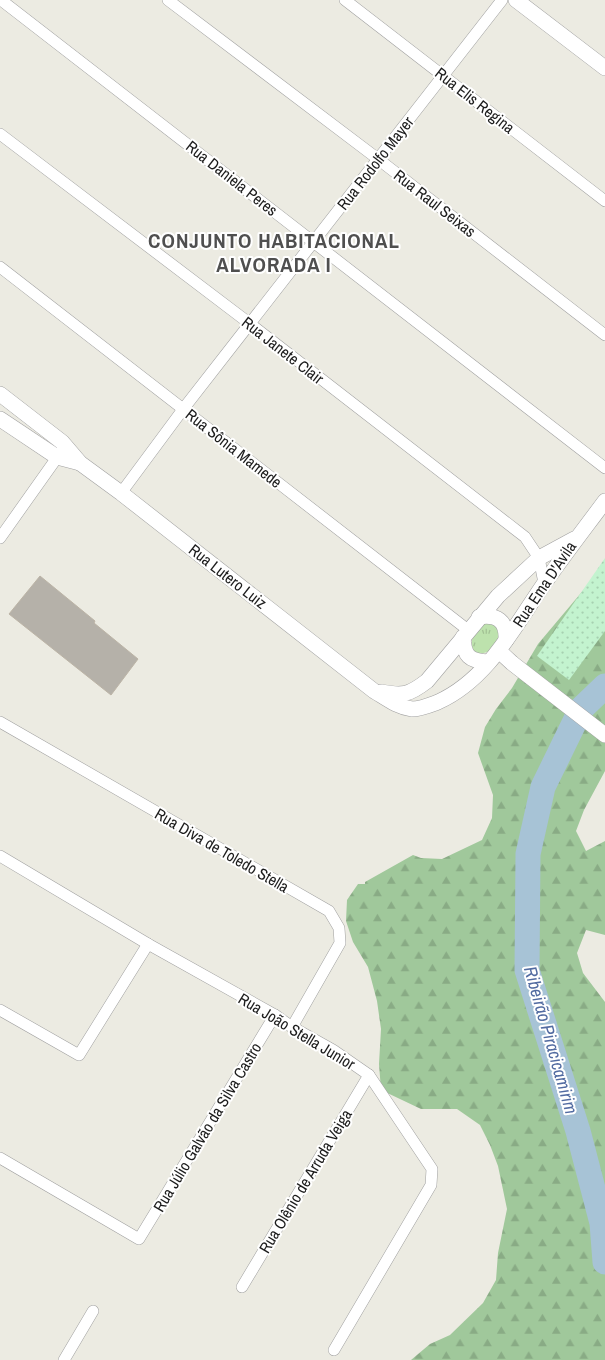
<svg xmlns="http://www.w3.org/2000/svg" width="605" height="1360" viewBox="0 0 605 1360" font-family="'Archivo Narrow',sans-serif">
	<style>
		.grass { fill: url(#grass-tufts) }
		.forest { fill: url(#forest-firs) }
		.park { fill: url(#park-dots) }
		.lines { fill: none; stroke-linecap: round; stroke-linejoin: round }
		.river { stroke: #a7c3d6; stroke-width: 25 }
		.building { fill: #b5b1a9; stroke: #bcb4a6 }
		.minor-casing { stroke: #a0a0a0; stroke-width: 12 }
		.tertiary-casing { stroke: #a0a0a0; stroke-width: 16 }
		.minor { stroke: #fff; stroke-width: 11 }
		.tertiary { stroke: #fff; stroke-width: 15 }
		.labels { text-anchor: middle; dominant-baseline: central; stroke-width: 4; stroke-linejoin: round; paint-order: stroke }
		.street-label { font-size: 16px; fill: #1c1c1c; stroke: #fff }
		.water-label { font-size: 18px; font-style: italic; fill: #526ba1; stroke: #fff }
		.district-label { font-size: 21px; font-weight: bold; letter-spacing: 1px; fill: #4f4f4f; stroke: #fff }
	</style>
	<defs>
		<pattern id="grass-tufts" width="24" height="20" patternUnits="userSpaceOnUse" patternTransform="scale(1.25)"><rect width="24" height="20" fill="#bde2ad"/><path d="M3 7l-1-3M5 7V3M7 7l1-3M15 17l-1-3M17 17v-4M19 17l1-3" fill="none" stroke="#a2c194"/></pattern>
		<pattern id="forest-firs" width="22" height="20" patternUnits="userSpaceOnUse" patternTransform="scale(1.25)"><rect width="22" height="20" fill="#a0c89b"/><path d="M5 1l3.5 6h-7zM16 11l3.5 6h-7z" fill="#89ab85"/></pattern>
		<pattern id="park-dots" width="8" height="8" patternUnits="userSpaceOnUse" patternTransform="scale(1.25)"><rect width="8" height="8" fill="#c3f3cf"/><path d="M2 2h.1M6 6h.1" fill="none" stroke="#a7d0b1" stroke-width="1.8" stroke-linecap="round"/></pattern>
	</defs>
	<rect width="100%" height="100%" fill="#ecebe2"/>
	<path class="grass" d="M484,623L499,625C500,640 495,653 478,654L473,650C469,638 476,632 484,623Z"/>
	<path class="forest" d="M605,560V771L584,810L576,831L586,851L605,841V935L586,930L577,953L583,973L605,1002V1360H411L430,1344L450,1335L483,1303L496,1280L498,1253L507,1209L498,1166L490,1145L480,1125L457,1109H421L381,1090L379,1064L381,1029L377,1001L368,967L353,942L346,921L347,900L358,884H365V882L413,855L421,858L442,859L482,840L492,818L493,795L478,753L485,727L496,709L512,688L538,644L586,587Z"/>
	<path class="park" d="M605,558V631L569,680L537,656Z"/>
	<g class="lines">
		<path class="river" d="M605,686L581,709L543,787L528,854L527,970L578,1131L602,1223L605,1262"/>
	</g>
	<path class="building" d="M40,576L95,621L94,623L138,659L111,695L9,614Z"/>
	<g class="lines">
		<g class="minor-casing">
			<g id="minor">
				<path d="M1,0L605,468"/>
				<path d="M168,0L378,159L605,335"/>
				<path d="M345,0L605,201"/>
				<path d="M0,134L249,323L525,537L539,558L544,583"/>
				<path d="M0,267L468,630"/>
				<path d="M121,493L184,408L502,0"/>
				<path d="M0,538L61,452"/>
				<path d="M0,722L329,911L339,928L340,943L292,1027"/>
				<path d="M0,856L148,944L275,1015L292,1027L333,1050L369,1075L432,1169L431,1185L334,1350"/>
				<path d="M0,1010L79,1055L148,944"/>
				<path d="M0,1158L139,1239L275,1015"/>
				<path d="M242,1287L369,1075"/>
				<path d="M64,1360L93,1311"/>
			</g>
		</g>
		<g class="tertiary-casing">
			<g id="tertiary">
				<path d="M516,0L605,68"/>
				<path d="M0,394L62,442L80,463L121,493L374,691C386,698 397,707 412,709C420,709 430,705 438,702C489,679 515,625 546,581C565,554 585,528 605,501"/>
				<path d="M0,419L57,457L80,463"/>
				<path d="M479,617C497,614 507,621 506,640"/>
				<path d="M463,637C464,656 469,661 488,662"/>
				<path d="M499,651L512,663L605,735"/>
				<path d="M381,692C403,696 409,695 427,681L498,596L539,558L574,539"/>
			</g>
		</g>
		<use href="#minor" class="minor"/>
		<use href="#tertiary" class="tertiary"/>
	</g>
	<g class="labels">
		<g class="street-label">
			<text transform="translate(475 100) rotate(38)">Rua Elis Regina</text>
			<text transform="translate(375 163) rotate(-52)">Rua Rodolfo Mayer</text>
			<text transform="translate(232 178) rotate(38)">Rua Daniela Peres</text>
			<text transform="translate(435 203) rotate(38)">Rua Raul Seixas</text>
			<text transform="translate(283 350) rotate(38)">Rua Janete Clair</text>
			<text transform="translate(234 448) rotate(38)">Rua Sônia Mamede</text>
			<text transform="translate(228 576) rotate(38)">Rua Lutero Luiz</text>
			<text transform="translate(544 584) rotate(-56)">Rua Ema D'Avila</text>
			<text transform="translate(222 850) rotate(30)">Rua Diva de Toledo Stella</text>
			<text transform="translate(297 1031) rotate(31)">Rua João Stella Junior</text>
			<text transform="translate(207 1127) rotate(-59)">Rua Júlio Galvão da Silva Castro</text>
			<text transform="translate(305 1181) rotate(-59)">Rua Olênio de Arruda Veiga</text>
		</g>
		<g class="water-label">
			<text transform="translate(551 1040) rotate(74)">Ribeirão Piracicamirim</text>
		</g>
		<g class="district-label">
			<text x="274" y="240">CONJUNTO HABITACIONAL<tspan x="274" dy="24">ALVORADA I</tspan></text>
		</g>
	</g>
</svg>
